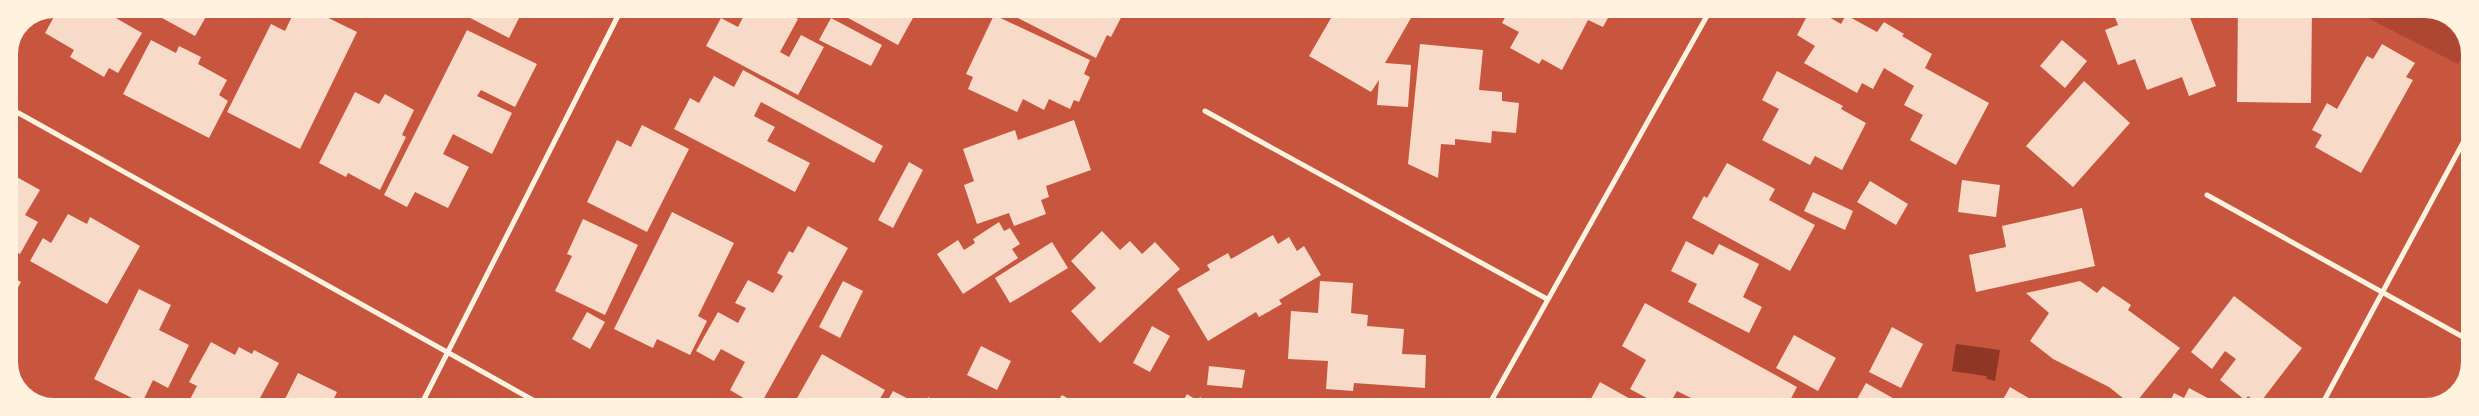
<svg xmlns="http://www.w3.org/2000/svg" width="2479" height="416" viewBox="0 0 2479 416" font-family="Overpass,sans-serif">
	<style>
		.green { fill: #ae4732 }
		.water { fill: #8f3625 }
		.building { fill: #f7dbc8 }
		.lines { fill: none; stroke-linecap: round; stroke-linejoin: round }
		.minor { stroke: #fff3e0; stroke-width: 5 }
		.rim { fill: none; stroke: #fff3e0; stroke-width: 6 }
	</style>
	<rect width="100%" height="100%" fill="#c8553d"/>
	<path class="green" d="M2346,7H2432L2459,20L2470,42L2458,64Z"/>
	<path class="water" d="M1956,344L2000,350L1995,381L1987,379L1986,376L1952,371Z"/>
	<g class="building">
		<path d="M60,6H95L142,33L118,73L109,68L104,77L70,57L74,50L45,33Z"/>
		<path d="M140,6H212L195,36Z"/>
		<path d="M297,6H304L357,32L300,149L227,112L271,24L285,31Z"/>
		<path d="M447,6H525L509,38Z"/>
		<path d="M749,6H774L798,19L780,52L789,57L801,35L824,47L798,95L706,46L721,18L738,27Z"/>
		<path d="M826,6H897L914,16L898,45Z"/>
		<path d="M1014,6H1127L1111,37L1107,35L1096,58L1010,14Z"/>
		<path d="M1338,6L1407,7L1415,11L1385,63L1411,65L1408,107L1377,105L1379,80L1371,92L1309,56Z"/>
		<path d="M1511,7H1614L1603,27L1588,20L1562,70L1542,59L1539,64L1510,48L1519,32L1502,23Z"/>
		<path d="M1812,7L1841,24L1846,15L1877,32L1884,22L1904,34L1902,36L1932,54L1925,68L1989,103L1956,165L1910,140L1923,115L1904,105L1914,86L1884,68L1873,89L1862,83L1857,93L1804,63L1815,46L1797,35Z"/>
		<path d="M1951,7H1965L1962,13Z"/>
		<path d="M2111,7H2186L2216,86L2189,96L2182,77L2147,90L2135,59L2118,65L2105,30L2118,25Z"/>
		<path d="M2238,7H2312L2311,103L2237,102Z"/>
		<path d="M994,15L1090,60L1084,74L1090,77L1079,102L1074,100L1070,109L1049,99L1044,110L1023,99L1017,112L968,89L973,77L966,74Z"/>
		<path d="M831,18L882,45L871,66L819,40Z"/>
		<path d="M467,30L537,64L515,107L481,90L477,96L512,113L492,154L453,134L443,154L469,167L448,208L415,192L407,207L384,195Z"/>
		<path d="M151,40L176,53L179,46L201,57L198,64L227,80L219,95L228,101L209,138L123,94Z"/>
		<path d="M2062,40L2087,61L2065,88L2040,66Z"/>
		<path d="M1420,44L1483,50L1479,90L1502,92V101L1519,103L1516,133L1492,131L1491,143L1455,139V145L1441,144L1438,178L1408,164Z"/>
		<path d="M2382,44L2415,63L2406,77L2413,80L2361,173L2315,147L2322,135L2312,130L2327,103L2337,109L2367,56L2373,59Z"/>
		<path d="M743,70L883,146L874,163L761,102L754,116L775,127L767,141L810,163L795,192L674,129L690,98L699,103L714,76L734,87Z"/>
		<path d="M1777,71L1843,106L1841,109L1866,123L1842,170L1815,156L1810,165L1762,140L1779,109L1762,100Z"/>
		<path d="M2084,81L2130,123L2073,187L2026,146Z"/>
		<path d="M355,92L379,104L385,94L414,110L402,135L406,137L380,190L348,173L346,177L319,163Z"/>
		<path d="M1074,120L1091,170L1046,186L1049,197L1041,200L1046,214L1014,226L1009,213L977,224L964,185L974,181L963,149L1015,130L1018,140Z"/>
		<path d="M642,125L689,149L647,232L587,202L617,140L631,147Z"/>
		<path d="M909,162L923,170L893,228L878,220Z"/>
		<path d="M1727,163L1775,189L1769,200L1815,225L1790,271L1692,218L1704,196L1707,198Z"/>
		<path d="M15,176L40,190L25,215L38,222L20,254L6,247V179L11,182Z"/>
		<path d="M1962,180L2000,185L1996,217L1958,212Z"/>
		<path d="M1870,181L1908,204L1896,225L1857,202Z"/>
		<path d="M1813,192L1853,211L1845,230L1804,211Z"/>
		<path d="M2082,208L2095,266L1976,292L1969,255L2006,247L2002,226Z"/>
		<path d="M672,212L734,243L698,316L707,321L690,355L657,339L653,348L614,329Z"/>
		<path d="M68,214L87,224L90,217L140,246L107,304L30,261L43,238L51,243Z"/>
		<path d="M583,219L638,245L605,315L555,291L572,256L567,254Z"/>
		<path d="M999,222L1004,231L1010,228L1020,244L1012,249L1018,258L963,294L937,254L958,240L964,250L975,243L973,239Z"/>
		<path d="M808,226L848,248L759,407L730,390L745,362L721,349L714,361L696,351L718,312L738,323L746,308L735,303L748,280L773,293L783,276L777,273L789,251L793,253Z"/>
		<path d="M1102,231L1120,250L1130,241L1142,254L1155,242L1180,269L1100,343L1071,311L1096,288L1071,261Z"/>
		<path d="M1273,235L1278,244L1289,237L1297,251L1304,246L1321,275L1279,300L1282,304L1259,317L1256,312L1208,341L1177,289L1210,270L1207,265L1228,253L1231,259Z"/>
		<path d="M1686,241L1713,255L1719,244L1759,264L1743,297L1762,307L1749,333L1688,302L1697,284L1671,271Z"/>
		<path d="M1052,242L1068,268L1010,303L995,278Z"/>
		<path d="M7,274L21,282L7,308Z"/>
		<path d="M843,281L863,291L840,338L819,327Z"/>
		<path d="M1320,281L1353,283L1351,313L1368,315L1367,326L1404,329L1402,354L1426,355L1425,388L1354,383L1353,391L1326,389L1328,361L1288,359L1291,311L1318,313Z"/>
		<path d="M2080,281L2097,293L2103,286L2131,305L2128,310L2180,348L2133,406L2109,387L2053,359L2030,341L2049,313L2026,293Z"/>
		<path d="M139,289L171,305L159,330L189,345L168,388L153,380L142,403L94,379Z"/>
		<path d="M2234,296L2302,348L2259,404L2248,396L2245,400L2220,380L2236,359L2225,351L2212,369L2191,352Z"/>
		<path d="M1645,303L1797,387L1786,408L1789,410H1687L1693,399L1677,391L1667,409L1630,389L1646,360L1622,346Z"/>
		<path d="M587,312L605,322L590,349L572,339Z"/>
		<path d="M1152,326L1170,336L1150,372L1133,363Z"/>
		<path d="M1892,327L1923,344L1901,388L1869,372Z"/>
		<path d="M1794,335L1836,358L1818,391L1776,368Z"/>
		<path d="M211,342L235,355L239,347L252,354L254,350L279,363L254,409H185L197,386L189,382Z"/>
		<path d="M981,346L1011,361L997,390L967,375Z"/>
		<path d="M822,354L885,390L874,409H797L792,407Z"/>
		<path d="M1209,366L1245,370L1242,388L1207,385Z"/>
		<path d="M298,373L337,392L329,409H280Z"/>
		<path d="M1600,382L1650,410H1585Z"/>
		<path d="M1866,383L1907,406L1905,410H1851Z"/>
		<path d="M2010,387L2049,410H1997Z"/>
		<path d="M2189,388L2230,410H2166L2174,393L2184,398Z"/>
		<path d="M893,391L924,407L928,397L950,409H883Z"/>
		<path d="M1187,394L1198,401L1200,397L1221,410H1178Z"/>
		<path d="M1062,395L1086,409H1053Z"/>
		<path d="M2393,399L2412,410H2387Z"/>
		<path d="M2097,401L2113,410H2092Z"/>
	</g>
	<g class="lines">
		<g class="minor">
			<path d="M6,106L549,409"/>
			<path d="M1205,111L1547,299"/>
			<path d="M2207,195L2472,342"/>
			<path d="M419,409L623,6"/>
			<path d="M1486,410L1712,7"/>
			<path d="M2319,410L2472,126"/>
		</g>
	</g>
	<path d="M0 0H2479V416H0ZM54 15H2425A39 39 0 0 1 2464 54V362A39 39 0 0 1 2425 401H54A39 39 0 0 1 15 362V54A39 39 0 0 1 54 15Z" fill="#fff3e0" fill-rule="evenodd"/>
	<path class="rim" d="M54 15H2425A39 39 0 0 1 2464 54V362A39 39 0 0 1 2425 401H54A39 39 0 0 1 15 362V54A39 39 0 0 1 54 15Z"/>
</svg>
